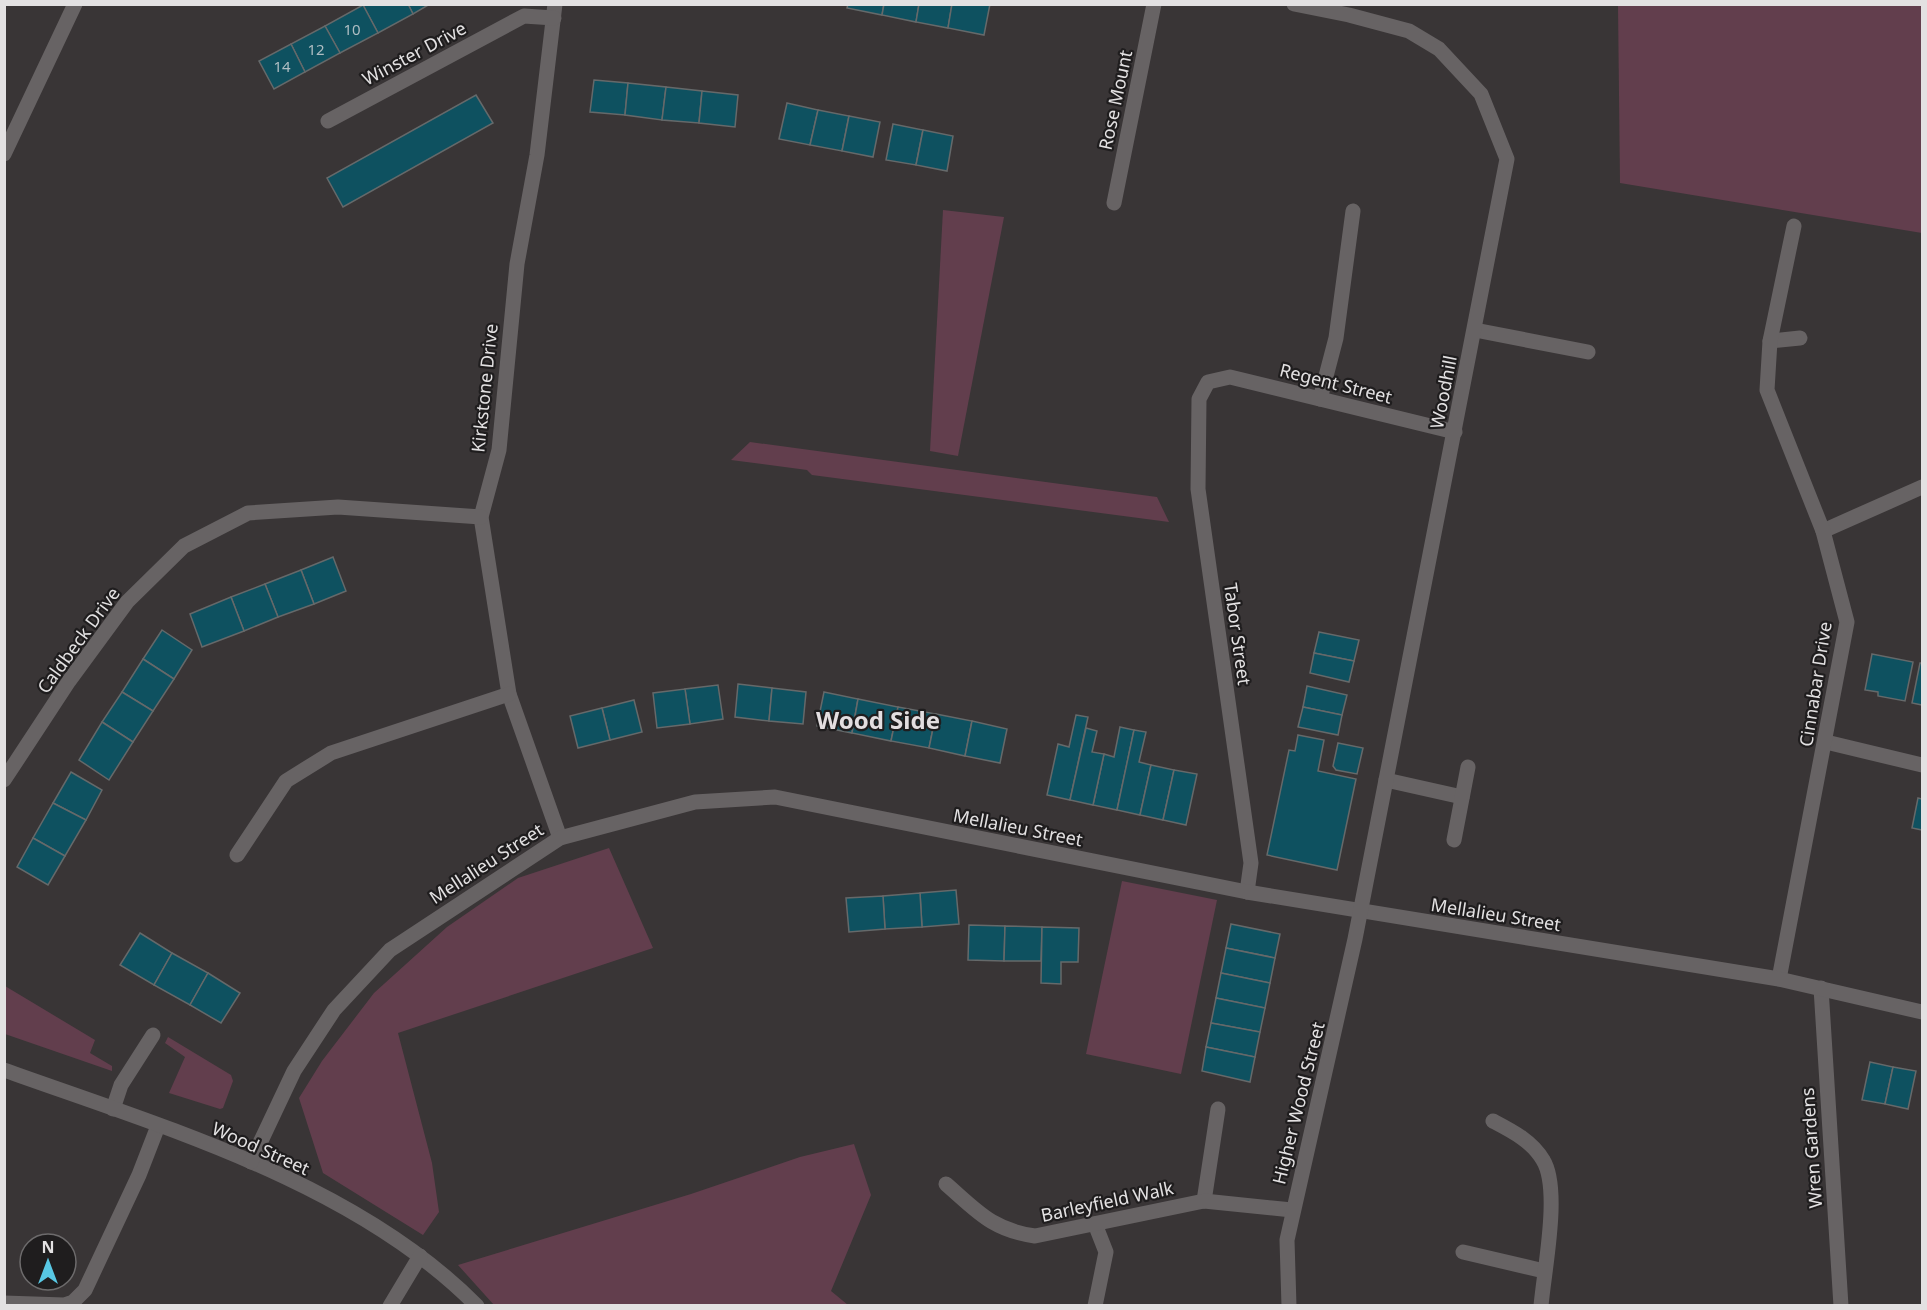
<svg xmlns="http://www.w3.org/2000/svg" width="1927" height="1310" viewBox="0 0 1927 1310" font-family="'Noto Sans',sans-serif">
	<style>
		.green { fill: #623e4d }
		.building { fill: #0e5160; stroke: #65696a; stroke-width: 1.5 }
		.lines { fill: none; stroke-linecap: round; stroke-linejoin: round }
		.service { stroke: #676364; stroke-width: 15 }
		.minor { stroke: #676364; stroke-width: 15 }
		.labels { text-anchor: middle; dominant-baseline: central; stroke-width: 4.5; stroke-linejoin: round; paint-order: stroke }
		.number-label { font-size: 15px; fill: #aebdc2 }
		.street-label { font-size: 18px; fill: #e3e1e2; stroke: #1f1d1e }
		.district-label { font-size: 24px; font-weight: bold; fill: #e3dee0; stroke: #1f1d1e }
	</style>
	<rect width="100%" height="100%" fill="#393536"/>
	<g class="green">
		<path d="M1618,5H1922V233L1620,183Z"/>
		<path d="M943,210L1004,217L958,456L930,451Z"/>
		<path d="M750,442L1157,497L1169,522L812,475L807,470L731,460Z"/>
		<path d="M609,848L653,948L398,1033L432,1163L439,1212L423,1235L323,1173L299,1098L322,1061L374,993L447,927L518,878Z"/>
		<path d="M1122,881L1217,900L1181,1074L1086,1054Z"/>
		<path d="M5,986L95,1040L90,1053L112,1066V1071L5,1034Z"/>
		<path d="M168,1037L231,1075L233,1081L223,1108L220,1109L169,1093L185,1057L165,1043Z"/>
		<path d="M854,1144L871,1195L831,1291L848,1305H494L458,1265L691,1194L800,1157Z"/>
	</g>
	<g class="building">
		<path d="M408,4H430L413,14Z"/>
		<path d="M408,4L413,14L378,33L363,5Z"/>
		<path d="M848,4H884L882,15L847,8Z"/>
		<path d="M884,4H919L916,22L882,15Z"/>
		<path d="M919,4H952L948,28L916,22Z"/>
		<path d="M952,4H990L984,35L948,28Z"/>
		<path d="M363,5L378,33L340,53L325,26Z"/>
		<path d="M325,26L340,53L305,72L291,44Z"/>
		<path d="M291,44L305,72L274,89L259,61Z"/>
		<path d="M594,80L628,83L625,115L590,112Z"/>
		<path d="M628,83L666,87L662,120L625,115Z"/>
		<path d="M666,87L702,91L699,123L662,120Z"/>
		<path d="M702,91L738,95L735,127L699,123Z"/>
		<path d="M476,95L493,123L343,207L327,178Z"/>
		<path d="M787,103L818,110L810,145L779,139Z"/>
		<path d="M818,110L849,116L842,151L810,145Z"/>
		<path d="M849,116L880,122L873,157L842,151Z"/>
		<path d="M893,124L923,130L916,165L886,160Z"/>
		<path d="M923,130L953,136L947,171L916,165Z"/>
		<path d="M333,557L346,591L314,604L301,570Z"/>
		<path d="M301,570L314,604L278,617L265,584Z"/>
		<path d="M265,584L278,617L244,631L231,597Z"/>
		<path d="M231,597L244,631L202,647L190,614Z"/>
		<path d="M162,630L192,650L174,679L143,659Z"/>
		<path d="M1319,632L1359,640L1354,661L1314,653Z"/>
		<path d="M1314,653L1354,661L1349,682L1310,673Z"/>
		<path d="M1872,654L1913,662L1905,701L1878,696V692L1865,690Z"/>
		<path d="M143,659L174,679L153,711L122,692Z"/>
		<path d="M1920,663H1922V705L1912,703Z"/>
		<path d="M738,684L772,688L769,721L735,717Z"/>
		<path d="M718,685L723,719L690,724L685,689Z"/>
		<path d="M1307,686L1347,695L1342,715L1303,707Z"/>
		<path d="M772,688L806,692L803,724L769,721Z"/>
		<path d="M685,689L690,724L657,728L653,693Z"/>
		<path d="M122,692L153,711L133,742L102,722Z"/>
		<path d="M824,692L858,699L852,733L817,726Z"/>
		<path d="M858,699L898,707L891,741L852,733Z"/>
		<path d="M634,700L642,732L610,740L602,708Z"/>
		<path d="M898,707L936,714L929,748L891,741Z"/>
		<path d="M1303,707L1342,715L1338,735L1298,727Z"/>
		<path d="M602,708L610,740L578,748L570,716Z"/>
		<path d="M936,714L972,721L965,756L929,748Z"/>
		<path d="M1076,715L1088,717L1070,800L1047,795L1058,744L1069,747Z"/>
		<path d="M972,721L1007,729L1000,763L965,756Z"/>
		<path d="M102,722L133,742L109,780L79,760Z"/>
		<path d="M1120,727L1134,730L1117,810L1093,805L1104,754L1114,757Z"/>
		<path d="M1086,728L1097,731L1092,752L1104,754L1093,805L1070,800Z"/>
		<path d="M1134,730L1146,732L1139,762L1151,765L1140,815L1117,810Z"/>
		<path d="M1298,735L1324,740L1318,771L1356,779L1337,870L1267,855L1289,750L1295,751Z"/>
		<path d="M1338,743L1363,748L1357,774L1336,770L1333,766Z"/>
		<path d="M1151,765L1174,770L1163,820L1140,815Z"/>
		<path d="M1174,770L1197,774L1186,825L1163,820Z"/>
		<path d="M71,772L102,790L86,820L53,803Z"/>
		<path d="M1918,798L1922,799V830L1912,828Z"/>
		<path d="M53,803L86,820L65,856L33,838Z"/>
		<path d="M33,838L65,856L48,885L17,867Z"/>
		<path d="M956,890L959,924L922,927L920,893Z"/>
		<path d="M920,893L922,927L885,929L883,896Z"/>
		<path d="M883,896L885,929L849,932L846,898Z"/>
		<path d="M1231,924L1280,934L1275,958L1226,948Z"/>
		<path d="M969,925L1005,926L1004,961L968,960Z"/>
		<path d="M1005,926L1042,927L1041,961H1004Z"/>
		<path d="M1042,927L1079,928L1078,962H1061V984L1041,983Z"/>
		<path d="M140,933L172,953L154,985L120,965Z"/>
		<path d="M1226,948L1275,958L1270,983L1221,973Z"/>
		<path d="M172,953L208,973L190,1005L154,985Z"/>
		<path d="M208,973L240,993L221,1023L190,1005Z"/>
		<path d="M1221,973L1270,983L1265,1008L1216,998Z"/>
		<path d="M1216,998L1265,1008L1260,1032L1211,1023Z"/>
		<path d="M1211,1023L1260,1032L1255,1057L1206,1047Z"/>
		<path d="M1206,1047L1255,1057L1250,1082L1202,1071Z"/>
		<path d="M1870,1062L1893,1067L1885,1104L1862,1100Z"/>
		<path d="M1893,1067L1916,1071L1908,1109L1885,1104Z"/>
	</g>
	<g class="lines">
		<g class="service">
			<path d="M1475,330L1588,352"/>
			<path d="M1320,399L1336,338L1353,211"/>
			<path d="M1386,780L1462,797"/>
			<path d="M1454,840L1468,767"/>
			<path d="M113,1109L121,1085L153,1035"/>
			<path d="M1204,1201L1218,1109"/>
			<path d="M1463,1252L1544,1271"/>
			<path d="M4,1303L64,1305L73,1302L85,1290L139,1175L158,1126"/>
			<path d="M1095,1306L1106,1252L1095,1224"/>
		</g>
		<g class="minor">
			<path d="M555,4L537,155L517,264L499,450L481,517L509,694L560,838"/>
			<path d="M328,121L524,16L554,18"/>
			<path d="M4,154L75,4"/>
			<path d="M1114,203L1154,4"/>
			<path d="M1770,341L1800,338"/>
			<path d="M1823,531L1922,487"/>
			<path d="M1826,742L1922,765"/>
			<path d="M4,780L69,681L127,602L184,546L248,513L338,507L481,517"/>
			<path d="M237,855L286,781L331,753L509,694"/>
			<path d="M1247,892L1251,863L1198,489L1199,399L1208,382L1230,377L1455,432"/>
			<path d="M1779,979L1847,622L1823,531L1767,390L1770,341L1794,226"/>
			<path d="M1821,988L1841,1306"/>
			<path d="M4,1070C163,1127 356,1183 477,1306"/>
			<path d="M1493,1121C1512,1131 1532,1141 1543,1160C1561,1189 1544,1270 1541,1306"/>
			<path d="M251,1162L294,1071L334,1010L390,950L560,838L695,802L775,797L1247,892L1779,979L1922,1012"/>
			<path d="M946,1184C977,1211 992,1230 1035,1236L1204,1201L1292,1210"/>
			<path d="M390,1306L420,1256"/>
			<path d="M1289,1306L1287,1240L1355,939L1507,159L1481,94L1439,49L1409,31L1349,15L1294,4"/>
		</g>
	</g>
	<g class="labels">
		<g class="number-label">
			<text x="352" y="29">10</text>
			<text x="316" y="49">12</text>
			<text x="282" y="66">14</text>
		</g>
		<g class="street-label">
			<text transform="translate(414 53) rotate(-28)">Winster Drive</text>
			<text transform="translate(1115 100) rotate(-78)">Rose Mount</text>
			<text transform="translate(1336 383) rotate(14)">Regent Street</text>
			<text transform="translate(484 388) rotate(-84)">Kirkstone Drive</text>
			<text transform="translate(1443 392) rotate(-79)">Woodhill</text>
			<text transform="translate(1238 634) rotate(82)">Tabor Street</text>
			<text transform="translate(78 640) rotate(-54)">Caldbeck Drive</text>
			<text transform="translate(1815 684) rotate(-81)">Cinnabar Drive</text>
			<text transform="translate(1018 827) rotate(11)">Mellalieu Street</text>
			<text transform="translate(486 863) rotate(-33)">Mellalieu Street</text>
			<text transform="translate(1496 914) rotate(9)">Mellalieu Street</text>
			<text transform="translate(1298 1103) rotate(-76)">Higher Wood Street</text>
			<text transform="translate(261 1148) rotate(24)">Wood Street</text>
			<text transform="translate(1811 1148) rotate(-94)">Wren Gardens</text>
			<text transform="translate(1107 1201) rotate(-12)">Barleyfield Walk</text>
		</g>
		<g class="district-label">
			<text x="878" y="719">Wood Side</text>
		</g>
	</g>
	<rect width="1927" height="1310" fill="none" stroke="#e3e1e2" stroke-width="12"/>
	<g transform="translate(48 1262)"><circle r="28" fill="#1f1d1e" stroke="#6d6b6c" stroke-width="1.5"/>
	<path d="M0-4.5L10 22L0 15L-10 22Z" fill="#58c8e4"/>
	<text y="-9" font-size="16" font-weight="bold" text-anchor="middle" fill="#e3e1e2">N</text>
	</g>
</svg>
